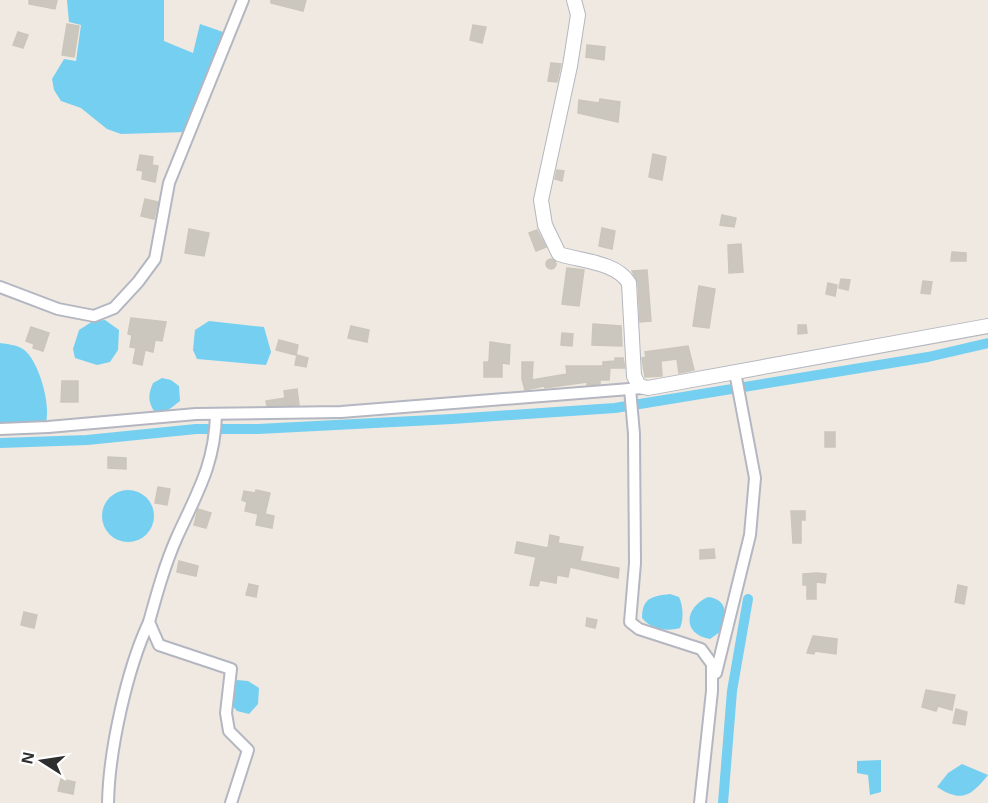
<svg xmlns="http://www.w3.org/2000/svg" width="988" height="803" viewBox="0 0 988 803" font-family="Helvetica,sans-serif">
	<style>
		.water { fill: #75cff0 }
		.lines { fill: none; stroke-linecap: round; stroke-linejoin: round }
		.canal { stroke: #75cff0; stroke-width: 10 }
		.building { fill: #cbc7bf; stroke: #cbc5ba; stroke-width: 1.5 }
		.minor-casing { stroke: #b4b7c1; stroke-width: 14 }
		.tertiary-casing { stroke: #b4b7c1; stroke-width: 16 }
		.minor { stroke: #fff; stroke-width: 10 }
		.tertiary { stroke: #fff; stroke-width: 14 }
	</style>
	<rect width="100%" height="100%" fill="#efe9e1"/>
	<g class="water">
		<path d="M67,0H164V41L193,53L200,24L226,33L186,132L121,134L107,129L81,108L61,101L54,90L52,79L64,59L76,61L81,25L69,22Z"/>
		<path d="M105,320L119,330L118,350L110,362L97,365L75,358L73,349L79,330L93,321Z"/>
		<path d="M209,321L264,327L271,352L266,365L197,359L193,350L195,330Z"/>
		<path d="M0,343C7,344 17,345 23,349C39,360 51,405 46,423H0Z"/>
		<path d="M162,378L171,380L179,386L180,401C171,408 166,414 154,411C148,401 148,395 153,383Z"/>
		<circle cx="128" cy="516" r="26"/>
		<path d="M670,594L679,597C683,606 684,618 680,628C666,632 651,629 642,618C642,598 652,596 670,594Z"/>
		<path d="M708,597C728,599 728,617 720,632L710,639C681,634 685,607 708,597Z"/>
		<path d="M237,680L248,681L259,688L258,704L249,714L237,711L229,702L232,684Z"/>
		<path d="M881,760V792L870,795L868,775L857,773V761Z"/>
		<path d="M962,764L988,775C971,796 962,803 937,787L948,773Z"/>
	</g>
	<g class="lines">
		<g class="canal">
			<path d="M0,443L87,440L196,429H258L452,419L615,408L928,357L988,343"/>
			<path d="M723,803L732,691L748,599"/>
		</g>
	</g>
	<g class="building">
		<path d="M29,0H57L55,9L29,4Z"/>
		<path d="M271,0H306L303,11L271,3Z"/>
		<path d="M67,24L79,26L74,57L62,55Z"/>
		<path d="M473,25L486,27L482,43L470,40Z"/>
		<path d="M18,32L28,35L23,48L13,45Z"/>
		<path d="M587,45L605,47L604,60L586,57Z"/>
		<path d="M551,63L561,64L557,82L548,81Z"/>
		<path d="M600,99L620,102L618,122L578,113L579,100L599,103Z"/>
		<path d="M653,154L666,157L662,180L649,177Z"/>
		<path d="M140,155L153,157L152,165L158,166L155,182L142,179L143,171L137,170Z"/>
		<path d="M557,170L564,171L562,181L555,179Z"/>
		<path d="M145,199L158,202L154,219L141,216Z"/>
		<path d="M722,215L736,218L734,227L720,225Z"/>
		<path d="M602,228L615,231L612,249L599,246Z"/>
		<path d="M189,229L209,233L204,256L185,253Z"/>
		<path d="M537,230L546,247L536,251L529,233Z"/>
		<path d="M741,244L743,272L729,273L728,245Z"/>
		<path d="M952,252L966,253V261H951Z"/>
		<circle cx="551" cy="264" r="5"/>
		<path d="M567,268L584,270L579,306L562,304Z"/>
		<path d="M647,270L651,321L640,322L638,283L632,271Z"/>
		<path d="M841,279L850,280L848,290L839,288Z"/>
		<path d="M923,281L932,282L930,294L921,293Z"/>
		<path d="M828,283L837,285L835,296L826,294Z"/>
		<path d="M699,286L715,289L709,328L693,326Z"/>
		<path d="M131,318L166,322L162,341L155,340L153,352L145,350L142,365L133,363L136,348L130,347L132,335L128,334Z"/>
		<path d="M593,324L621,326L622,346L592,345Z"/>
		<path d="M798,325H806L807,333L798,334Z"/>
		<path d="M351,326L369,330L367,342L348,338Z"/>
		<path d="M31,327L49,333L43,351L33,348L34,344L26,341Z"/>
		<path d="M562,333L573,334L572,346L561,345Z"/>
		<path d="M279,340L298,345L296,355L276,350Z"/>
		<path d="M490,342L510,345L509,364L502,363V377H484V362H489Z"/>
		<path d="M688,346L694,370L679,373L677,359L661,361L662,376L645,377L642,358L646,357L645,352Z"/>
		<path d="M297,355L308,358L306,367L295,365Z"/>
		<path d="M615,358H623L625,368H610L609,380H600V384L587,385V382L545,388L544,386L525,390L522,379V362H533L532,380L567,374L566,366H603V362L615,361Z"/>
		<path d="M62,381H78V402H61Z"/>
		<path d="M297,389L299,405L267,406L266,401L285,398L284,391Z"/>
		<rect x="825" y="432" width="10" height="15"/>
		<path d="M108,457L126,458V469L108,468Z"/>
		<path d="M158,487L170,489L167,505L155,503Z"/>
		<path d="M256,490L270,493L265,514L274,516L272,528L256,525L258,514L245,511L247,502L242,500L244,491L255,493Z"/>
		<path d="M198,509L211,513L206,528L194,525Z"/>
		<path d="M791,511H805V520H801V543H793Z"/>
		<path d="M550,535L559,537L558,543L583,547L580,561L619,568L618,578L570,567L568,577L557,575L556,583L540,580L538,586L530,585L536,557L515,553L517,542L548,548Z"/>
		<path d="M714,549L715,558L700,559V550Z"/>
		<path d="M179,561L198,566L196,576L177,572Z"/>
		<path d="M817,573L826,574L825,583L816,582V599H807V585H803V574Z"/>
		<path d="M249,584L258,586L256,597L246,595Z"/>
		<path d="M958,585L967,587L964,604L955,602Z"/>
		<path d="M24,612L37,615L34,628L21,625Z"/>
		<path d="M587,618L597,620L595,628L586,626Z"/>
		<path d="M813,636L837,639L836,654L815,651L814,654L807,653Z"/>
		<path d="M926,690L955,695L952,710L938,706L936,711L922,707Z"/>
		<path d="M956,709L967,712L965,725L953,723Z"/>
		<path d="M61,779L75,782L73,794L58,791Z"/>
	</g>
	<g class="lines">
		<g class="minor-casing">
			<g id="minor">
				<path d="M0,287L58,309L94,316L114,308L138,282L155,259L169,183L243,0"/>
				<path d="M630,389L634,434L635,563L630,622L639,629L701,649L712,664V691L700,803"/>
				<path d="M216,414C215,464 197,493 177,537C165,564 157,593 149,622L159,645L231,669L226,713L229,731L248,750L231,803"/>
				<path d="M0,429L48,427L196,414L341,412L642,388"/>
				<path d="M716,673L750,535L755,478L735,372"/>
				<path d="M108,803C109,750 127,669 149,622"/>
			</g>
		</g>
		<g class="tertiary-casing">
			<path id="tertiary" d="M574,0L578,15L570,66L541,200L545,225L559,254C581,261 616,262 629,283L634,376L639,386L648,388L988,326"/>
		</g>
		<use href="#minor" class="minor"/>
		<use href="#tertiary" class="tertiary"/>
	</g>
	<g transform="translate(42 761) rotate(282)" stroke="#ffffff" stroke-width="4.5" paint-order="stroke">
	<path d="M0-4.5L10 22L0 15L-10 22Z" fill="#2e2e2e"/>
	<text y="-9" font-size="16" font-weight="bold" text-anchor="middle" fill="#2e2e2e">N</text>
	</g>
</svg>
